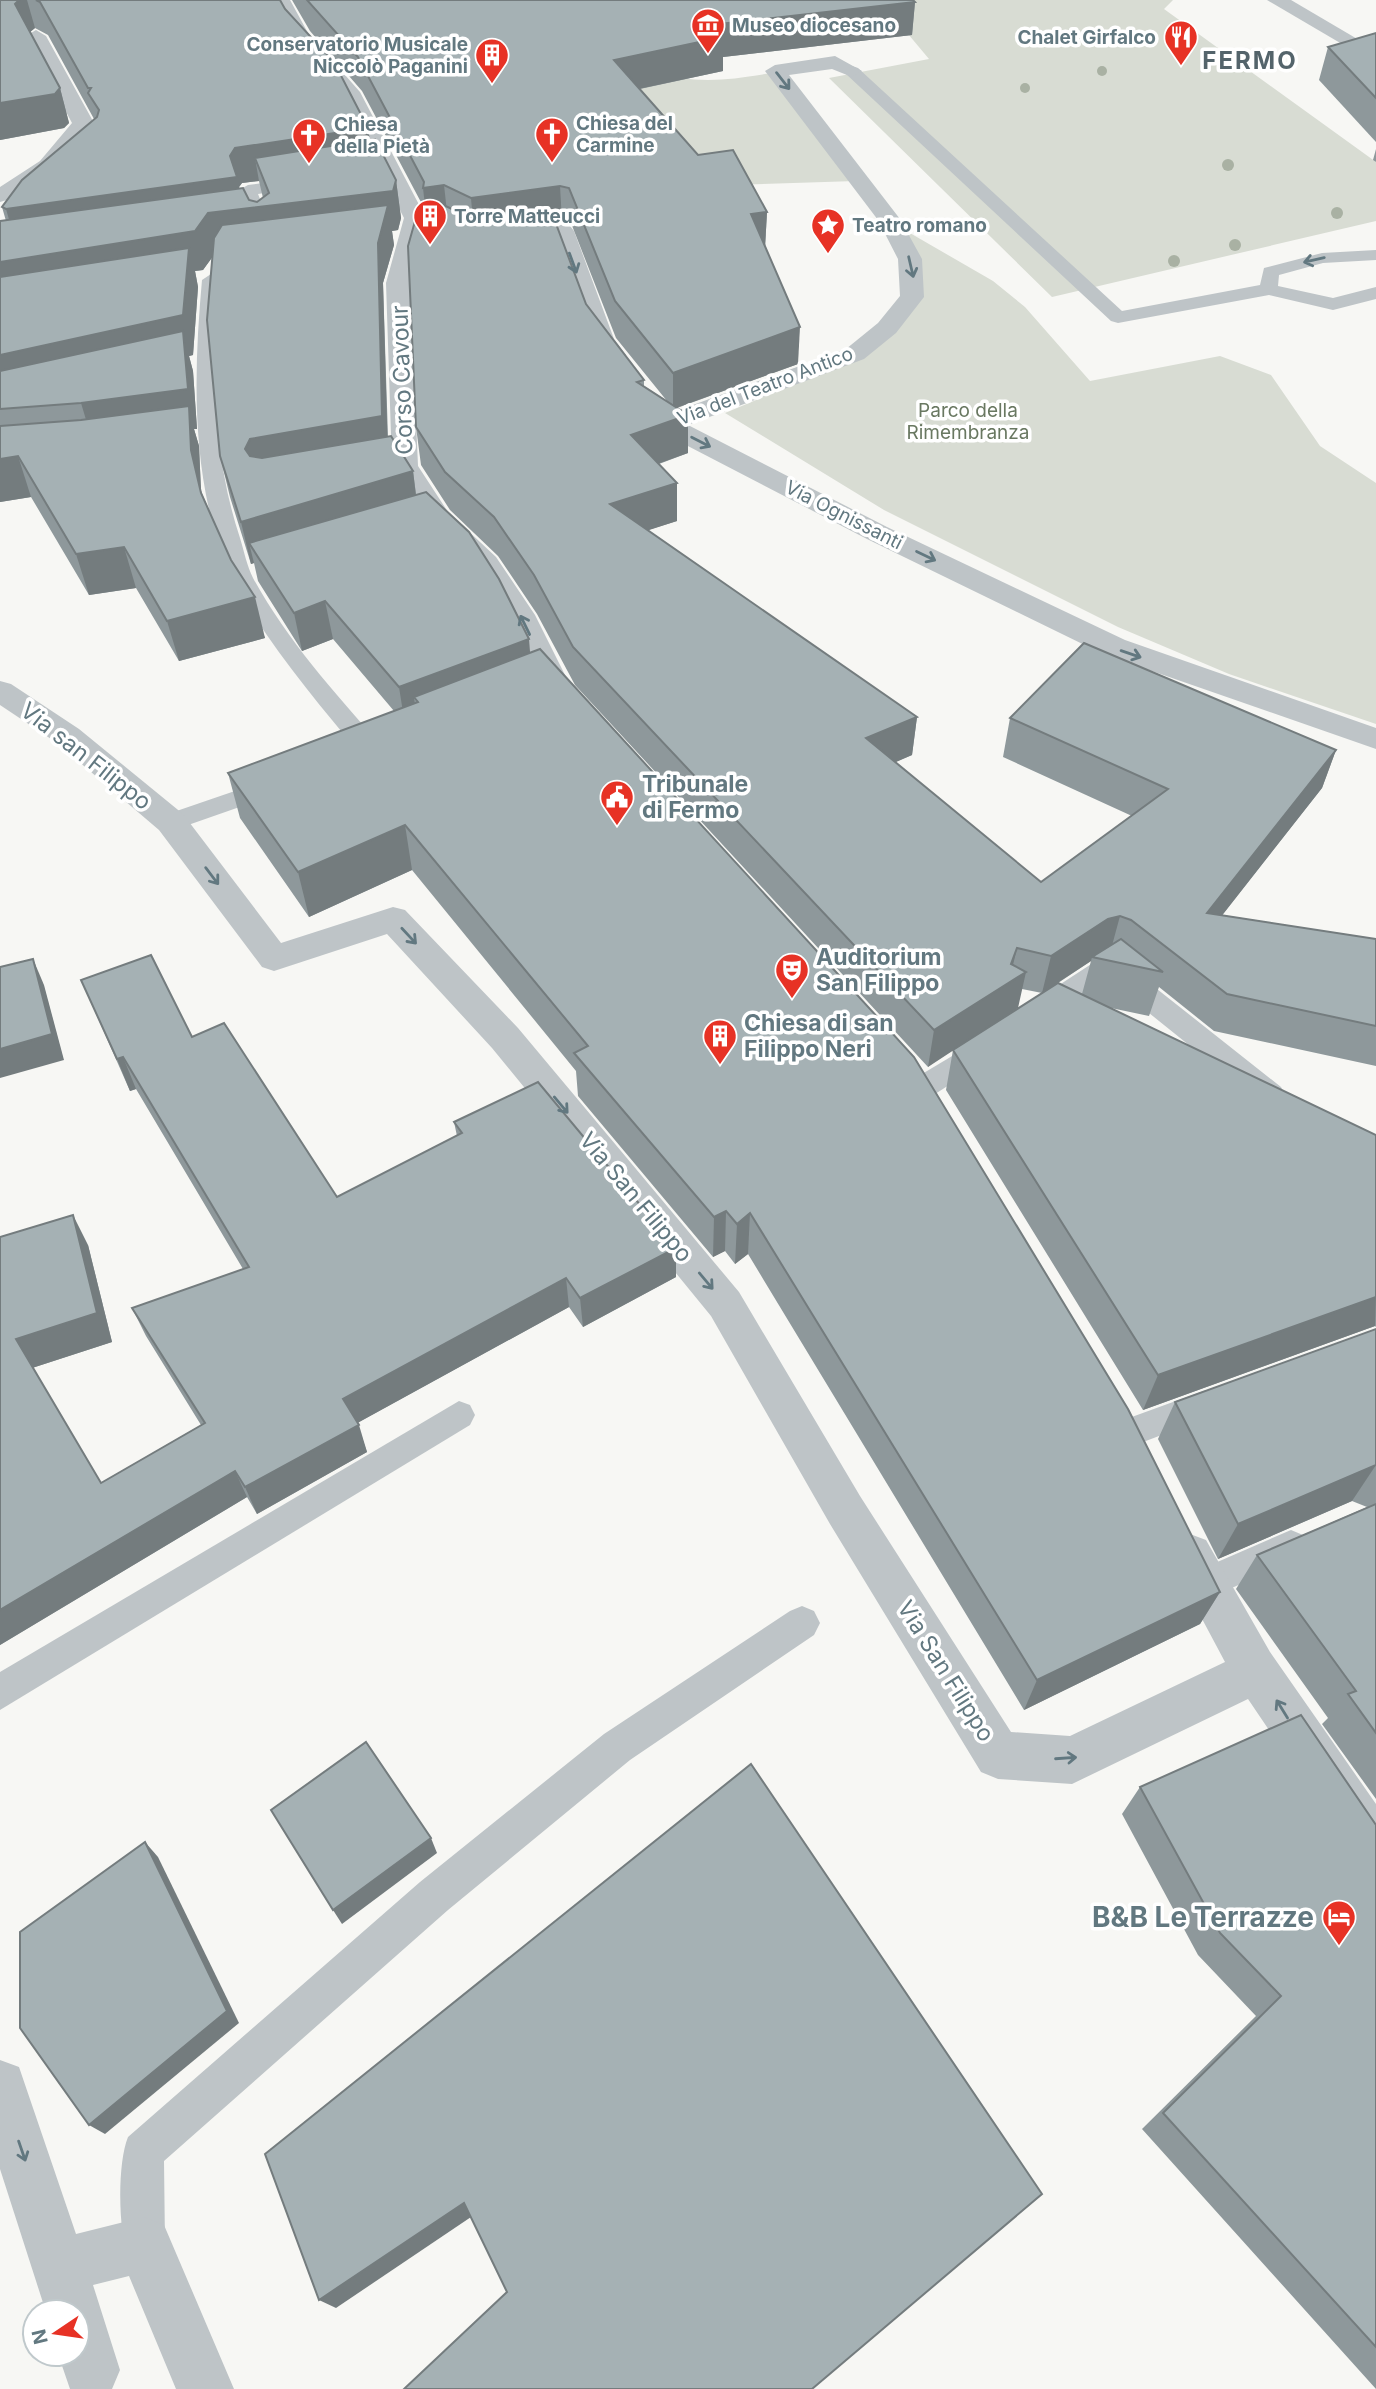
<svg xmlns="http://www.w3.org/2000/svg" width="1376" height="2389" viewBox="0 0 1376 2389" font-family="Inter,sans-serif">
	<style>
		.green { fill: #d8dcd3 }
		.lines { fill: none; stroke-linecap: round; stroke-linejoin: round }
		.lane { fill: #bec4c7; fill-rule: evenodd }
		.street { fill: #bec4c7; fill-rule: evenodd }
		.tree { fill: #a9b1a3 }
		.wall { fill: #8e989b; fill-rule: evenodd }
		.shaded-wall { fill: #747c7e }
		.building { fill: #a5b1b4; stroke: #747c7e; stroke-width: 2 }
		.oneway { stroke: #627880 }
		.labels { text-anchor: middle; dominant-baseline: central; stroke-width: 7; stroke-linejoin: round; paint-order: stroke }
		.far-poi-label { font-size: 19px; font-weight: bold; fill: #627880; stroke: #fff; text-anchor: start }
		.far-street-label { font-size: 19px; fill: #627880; stroke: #fff }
		.far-park-label { font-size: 19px; fill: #697861; stroke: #fff }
		.street-label { font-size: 23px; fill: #627880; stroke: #fff }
		.poi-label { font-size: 23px; font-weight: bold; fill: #627880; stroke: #fff; text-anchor: start }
		.far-district-label { font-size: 24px; font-weight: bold; letter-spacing: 2px; fill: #54646b; stroke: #fff }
		.near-poi-label { font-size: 28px; font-weight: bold; fill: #627880; stroke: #fff; text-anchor: end }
	</style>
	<rect width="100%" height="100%" fill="#f7f7f4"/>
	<g class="green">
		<path d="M891,0H1173L1164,9L1376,162V221L1052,297L829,78L929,59L893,16Z"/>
		<path d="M648,71C695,84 724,81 771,73L856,181L732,185L610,122Z"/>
		<path d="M903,229L993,281L1025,307L1090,381L1220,356L1271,375L1320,446L1376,483V724L1229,674L1118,627L884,510L725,413L809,378L917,300Z"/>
	</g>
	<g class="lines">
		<g class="lane">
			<path d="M852,66L858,68L1122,311L1260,285L1264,268L1322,253L1376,250V260L1323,263L1279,275L1278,286L1333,298L1376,287V299L1333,310L1269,295L1118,323L1111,321L846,74L844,71Z"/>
			<path d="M299,178L305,179L308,183L305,187L258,194L275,237L266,242L260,241L239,190L248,185Z"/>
			<path d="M211,274L220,280C213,368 212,454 240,538C244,551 247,566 253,578C287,640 333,691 379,743L382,749L379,755H361C322,708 284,663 251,611C244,599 235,587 229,574C191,480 193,379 202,280Z"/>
			<path d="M273,778L282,780L285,786L282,792L171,831L162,828L158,822L162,816Z"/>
			<path d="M1109,956L1119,959L1281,1087L1285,1095L1281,1103L1271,1106L1261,1103L1108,980L1050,1018L1040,1021L1030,1018L1026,1011L1030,1004L1099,959Z"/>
			<path d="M984,1037L994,1040L998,1048L994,1056L932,1096L922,1099L912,1096L908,1088L912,1080Z"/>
			<path d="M1206,1390L1217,1394L1222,1404L1217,1414L1130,1447L1118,1442L1114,1432L1118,1422Z"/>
			<path d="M459,1401L470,1405L475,1415L470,1425L0,1710V1672Z"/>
			<path d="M1291,1530L1303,1535L1308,1546L1303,1557L1204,1600L1192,1595L1187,1584L1192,1573Z"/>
			<path d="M802,1606L814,1611L820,1623L814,1635L630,1760L448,1910L164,2161L165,2245L159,2260L144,2266L129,2260C118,2233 117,2164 128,2137L420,1882L604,1734L790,1611Z"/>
		</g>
		<g class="street">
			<path d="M270,0H290L308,33L360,92L426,218L410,283L418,466L448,512L496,557L535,615L566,677L578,695L574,702L563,705L552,702L537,680L505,615L475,568L428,523L392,466L386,283L404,218L341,94L292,40Z"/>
			<path d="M1267,0H1291L1376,50V64Z"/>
			<path d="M36,30L46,36L94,123C71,158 42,191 0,202V187L40,161L72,123L26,36Z"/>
			<path d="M835,56L862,71L852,77L832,69L789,75L900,219L922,259L924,297L896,333L864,359L688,425L887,527L1125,640L1376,728V749L1103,654L867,539L657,430L636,403L640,398C656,393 661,401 671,413L846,349L878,323L900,296L898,259L878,220L765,71L775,65Z"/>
			<path d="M562,224L570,226L574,231L614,339L626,355L622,360H604L590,340L553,239L506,245L498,243L494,238L498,233L506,231Z"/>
			<path d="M0,681L11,684L79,729L183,814L281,943L393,907L405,910L518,1028L739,1292L860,1496L1011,1732L1070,1736L1225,1662L1168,1555L1174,1540L1190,1534L1206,1540L1270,1652L1376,1804V1870L1359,1863L1248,1699L1072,1784L998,1779L981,1772L830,1524L711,1316L492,1048L387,934L274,971L262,967L159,830L57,743L0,705Z"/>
			<path d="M0,2060L19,2067L76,2234L144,2217L164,2225L234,2389H176L129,2276L93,2285L120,2370L112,2389H70L58,2354H77V2312H46L0,2169Z"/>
		</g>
	</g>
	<g class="tree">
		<circle cx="1102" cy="71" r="5"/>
		<circle cx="1025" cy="88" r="5"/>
		<circle cx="1228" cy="165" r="6"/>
		<circle cx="1337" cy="213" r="6"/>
		<circle cx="1235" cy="245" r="6"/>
		<circle cx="1174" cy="261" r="6"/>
	</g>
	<g class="wall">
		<path d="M0,0H280L285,9L368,128L370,140L396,180L401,218L398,230L392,231L394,245L383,283L388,437L413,471L416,494L530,653L1220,1592L1200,1624L1024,1710L748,1254L735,1264L725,1251L713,1257L578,1096L576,1071L412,870L309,917L240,818L228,773L394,711L333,639L302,651L258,581L254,563L251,564L230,497L220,456L212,257L203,270L195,271L198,287L193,355L189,356L193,371L197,429H194L199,446L201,491L203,496L265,638L179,661L136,588L89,595L31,497L0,502V221H6L2,207L94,119L48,35L35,28L30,32L60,88L69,123L64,128L0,140ZM259,181L263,198L257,202L249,200L240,189L239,187L242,183Z"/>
		<path d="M292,0H913L915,2L912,35L723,57V71L640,89L698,155L767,212L765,247L798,364L677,408L688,453L659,464L677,521L648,530L917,717L912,755L895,762L1041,882L1132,816L1003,757L1010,718L1336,750L1322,788L1222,915L1376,939V1066L1214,1031L1159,987L1149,1016L1111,1008L1376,1135V1327L1375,1326L1143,1410L946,1090L953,1050L1042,993L1022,989L928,1067L575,685L537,614L498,556L450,510L421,465L416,427L423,206L362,91L310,31ZM562,221L571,223L616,338L667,401L644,386V380L586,304L555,222ZM1091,961L1082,994L1058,983Z"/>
		<path d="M1376,33V142L1319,80L1328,47Z"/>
		<path d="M1376,149V162L1373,160Z"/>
		<path d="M81,980L192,1037L337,1197L457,1136L454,1122L676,1248V1277L583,1327L569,1307L357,1423L367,1452L257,1514L247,1497L0,1645V1237L88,1245L112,1342L32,1368L101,1483L201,1425L146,1336L132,1308L243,1269L136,1089L130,1091Z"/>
		<path d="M1376,1329V1799L1322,1724L1328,1718L1236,1589L1257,1555L1367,1507L1352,1501L1218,1559L1158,1439L1175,1402Z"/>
		<path d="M1140,1787L1376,1825V2389L1142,2129L1256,2016L1198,1955L1122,1814Z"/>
	</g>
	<g class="shaded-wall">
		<path d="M19,0H27L35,28L24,37L15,4Z"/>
		<path d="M915,2L912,35L723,57V71L615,94L614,60L710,25Z"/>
		<path d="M60,88L69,123L64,128L0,140V103Z"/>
		<path d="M368,128L373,163L255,158L259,181L242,183L239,187L244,208L396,180L401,218L398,230L392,231L394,245L383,283L388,458L259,480L245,449L217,251L203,270L195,271L198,287L193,355L189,356L193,371L197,429H194L199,446L201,491L211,534L93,443L81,403L0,398V262L16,244L6,209L230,156L235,148Z"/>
		<path d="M444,185L448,221L427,224L423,188Z"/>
		<path d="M560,186L562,221L474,233L471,198Z"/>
		<path d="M767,212L765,248L751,214Z"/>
		<path d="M800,327L798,364L673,409V373Z"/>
		<path d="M688,415V453L632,473L631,435Z"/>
		<path d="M18,456L31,497L0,502V459Z"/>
		<path d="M413,471L418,513L249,543L254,563L251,564L241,522Z"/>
		<path d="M677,483V521L612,542L610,504Z"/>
		<path d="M124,547L136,588L89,595L76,554Z"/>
		<path d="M255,597L265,638L179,661L167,621Z"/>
		<path d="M325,601L333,639L302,651L294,613Z"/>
		<path d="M529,639L532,677L414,697L417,720L405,725L399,687Z"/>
		<path d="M917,717L912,755L862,777L866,738Z"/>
		<path d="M1336,750L1322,788L1195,950L1207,913Z"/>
		<path d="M405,825L412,870L309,917L298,872Z"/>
		<path d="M1120,916L1110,953L1092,957L1091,961L1042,993L1051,956L1108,919Z"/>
		<path d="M1017,948L1009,982L1026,972L1018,1008L928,1067L934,1030L1011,964Z"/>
		<path d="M33,959L44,985L64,1060L0,1078V1049Z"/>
		<path d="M123,1057L136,1089L130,1091L117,1059Z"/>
		<path d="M726,1211L725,1251L713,1257L714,1217Z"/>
		<path d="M750,1213L748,1254L735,1264L737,1224Z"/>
		<path d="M73,1215L88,1245L112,1342L32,1368L16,1339Z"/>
		<path d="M676,1248V1277L583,1327L580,1298Z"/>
		<path d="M566,1278L569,1307L352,1426L343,1399Z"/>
		<path d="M1376,1297L1375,1326L1143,1410L1158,1375Z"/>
		<path d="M359,1425L367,1452L257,1514L245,1487Z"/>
		<path d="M1376,1465L1352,1501L1218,1559L1238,1524Z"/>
		<path d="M235,1471L247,1497L0,1645V1610Z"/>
		<path d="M1220,1592L1200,1624L1024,1710L1037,1680Z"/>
		<path d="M431,1838L437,1853L342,1924L333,1910Z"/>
		<path d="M145,1842L158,1857L239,2023L105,2134L89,2125Z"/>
		<path d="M464,2203L474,2215L336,2308L319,2300Z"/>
	</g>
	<g class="building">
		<path d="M0,0H19L15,4L60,88L55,94L0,103Z"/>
		<path d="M36,0H280L285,9L334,62L368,128L235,148L230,156L237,177L6,209L2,207L22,180L97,117L99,110L88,93L91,88H88L40,2Z"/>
		<path d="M307,0H913L915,2L710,25L723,37L614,60L698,155L733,150L767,212L751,214L800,327L673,373L615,301L569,188L560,186L471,198L444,185L423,188L424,182L358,57Z"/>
		<path d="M1376,33V98L1328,47Z"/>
		<path d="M375,139L396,180L393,191L208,213L195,231L0,262V221L243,188L249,200L257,202L269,193L255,158Z"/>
		<path d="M439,203L467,216L549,205L586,304L644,380L637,382L688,415L631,435L677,483L610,504L917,717L866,738L1041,882L1168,789L1010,718L1084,643L1336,750L1207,913L1376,939V1026L1227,994L1131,920L1120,916L1108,919L1051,956L1017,948L1011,964L1026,972L934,1030L573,647L534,575L494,517L445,472L416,427L408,246L419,207Z"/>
		<path d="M388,205L378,243L382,416L250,439L245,449L250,456L262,458L391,436L413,471L241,522L220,456L207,320L214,238L222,225Z"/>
		<path d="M189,248L183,315L0,355V277Z"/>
		<path d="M183,331L188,389L81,403L0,409V371Z"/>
		<path d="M189,406L191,450L201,493L231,560L255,597L167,621L124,547L76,554L18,456L0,459V426L81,420Z"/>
		<path d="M426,492L469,532L499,579L529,639L399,687L325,601L294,613L249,543Z"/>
		<path d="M540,649L914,1057L1128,1409L1220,1592L1037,1680L750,1213L737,1224L726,1211L714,1217L574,1053L588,1046L405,825L298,872L228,773L418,702L414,697Z"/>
		<path d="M1121,939L1163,972L1092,957Z"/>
		<path d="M151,955L192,1037L224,1023L337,1197L462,1133L454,1122L538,1082L676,1248L580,1298L566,1278L343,1399L359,1425L245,1487L235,1471L0,1610V1237L73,1215L97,1313L16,1339L101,1483L205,1423L132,1308L249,1267L123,1057L117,1059L81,980Z"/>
		<path d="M33,959L52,1034L0,1049V967Z"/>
		<path d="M1058,983L1376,1135V1297L1158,1375L953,1050Z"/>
		<path d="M1376,1329V1465L1238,1524L1175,1402Z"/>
		<path d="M1376,1504V1733L1348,1694L1356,1691L1257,1555Z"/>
		<path d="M1301,1715L1376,1825V2347L1163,2113L1281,1996L1220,1933L1140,1787Z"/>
		<path d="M366,1742L431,1838L333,1910L271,1810Z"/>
		<path d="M751,1764L1042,2194L812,2389H404L507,2292L464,2203L319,2300L265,2154Z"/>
		<path d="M145,1842L227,2011L89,2125L20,2028V1932Z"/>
	</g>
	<defs><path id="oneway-shaft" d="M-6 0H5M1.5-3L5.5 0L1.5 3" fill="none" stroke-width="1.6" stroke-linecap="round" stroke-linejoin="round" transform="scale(1.75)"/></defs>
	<g class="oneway">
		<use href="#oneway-shaft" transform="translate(783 81) rotate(52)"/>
		<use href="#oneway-shaft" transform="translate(1314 260) rotate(167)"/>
		<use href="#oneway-shaft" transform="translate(573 263) rotate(70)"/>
		<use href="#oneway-shaft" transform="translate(911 267) rotate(77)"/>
		<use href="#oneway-shaft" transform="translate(701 442) rotate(27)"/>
		<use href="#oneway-shaft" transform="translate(926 556) rotate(26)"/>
		<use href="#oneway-shaft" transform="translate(525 625) rotate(-116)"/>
		<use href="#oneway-shaft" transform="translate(1131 654) rotate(19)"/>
		<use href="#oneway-shaft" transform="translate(212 876) rotate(53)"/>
		<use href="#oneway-shaft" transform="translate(409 936) rotate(47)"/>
		<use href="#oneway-shaft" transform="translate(561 1105) rotate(50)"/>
		<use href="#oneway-shaft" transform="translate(706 1281) rotate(50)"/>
		<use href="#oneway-shaft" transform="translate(1282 1709) rotate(-122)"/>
		<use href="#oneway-shaft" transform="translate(1066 1758) rotate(-4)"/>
		<use href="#oneway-shaft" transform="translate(22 2151) rotate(71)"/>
	</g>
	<defs>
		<g id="museum-pin" transform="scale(1.75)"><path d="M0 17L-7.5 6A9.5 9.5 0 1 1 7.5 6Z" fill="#e73225" stroke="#fff"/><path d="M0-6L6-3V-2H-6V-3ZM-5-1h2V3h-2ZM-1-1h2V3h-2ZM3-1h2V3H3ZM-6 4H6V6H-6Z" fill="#fff"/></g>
		<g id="restaurant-pin" transform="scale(1.75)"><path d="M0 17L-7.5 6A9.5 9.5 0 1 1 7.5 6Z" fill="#e73225" stroke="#fff"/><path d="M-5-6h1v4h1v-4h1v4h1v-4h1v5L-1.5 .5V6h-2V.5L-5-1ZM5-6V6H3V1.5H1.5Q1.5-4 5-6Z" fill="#fff"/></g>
		<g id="building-pin" transform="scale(1.75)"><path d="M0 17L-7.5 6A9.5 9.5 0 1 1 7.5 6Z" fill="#e73225" stroke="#fff"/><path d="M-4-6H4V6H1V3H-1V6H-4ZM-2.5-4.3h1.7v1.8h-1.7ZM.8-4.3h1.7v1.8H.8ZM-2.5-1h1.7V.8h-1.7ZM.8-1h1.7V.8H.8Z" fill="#fff"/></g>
		<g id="church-pin" transform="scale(1.75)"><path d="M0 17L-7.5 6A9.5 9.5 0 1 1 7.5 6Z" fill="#e73225" stroke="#fff"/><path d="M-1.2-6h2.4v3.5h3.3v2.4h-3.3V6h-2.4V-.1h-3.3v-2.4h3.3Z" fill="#fff"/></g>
		<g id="sight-pin" transform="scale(1.75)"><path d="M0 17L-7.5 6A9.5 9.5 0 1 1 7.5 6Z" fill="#e73225" stroke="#fff"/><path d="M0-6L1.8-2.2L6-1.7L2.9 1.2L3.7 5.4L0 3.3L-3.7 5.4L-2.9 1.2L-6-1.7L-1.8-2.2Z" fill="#fff"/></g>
		<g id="civic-pin" transform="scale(1.75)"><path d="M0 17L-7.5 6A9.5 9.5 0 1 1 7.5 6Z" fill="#e73225" stroke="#fff"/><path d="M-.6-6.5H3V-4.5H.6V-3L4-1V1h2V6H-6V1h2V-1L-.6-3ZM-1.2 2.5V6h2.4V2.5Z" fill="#fff"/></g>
		<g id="theatre-pin" transform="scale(1.75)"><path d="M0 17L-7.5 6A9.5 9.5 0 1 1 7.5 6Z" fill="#e73225" stroke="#fff"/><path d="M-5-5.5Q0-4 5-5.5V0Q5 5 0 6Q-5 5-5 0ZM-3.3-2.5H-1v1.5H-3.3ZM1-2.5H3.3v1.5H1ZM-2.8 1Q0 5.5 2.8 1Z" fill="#fff"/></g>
		<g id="hotel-pin" transform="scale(1.75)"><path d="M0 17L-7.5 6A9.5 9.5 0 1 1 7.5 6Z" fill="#e73225" stroke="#fff"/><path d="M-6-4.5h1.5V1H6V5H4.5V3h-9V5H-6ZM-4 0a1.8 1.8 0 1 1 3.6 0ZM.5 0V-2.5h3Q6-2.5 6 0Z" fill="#fff"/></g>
	</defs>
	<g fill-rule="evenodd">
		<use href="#museum-pin" x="708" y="25"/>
		<use href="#restaurant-pin" x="1181" y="37"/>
		<use href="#building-pin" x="492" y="55"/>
		<use href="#church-pin" x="552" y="134"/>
		<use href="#church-pin" x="309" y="135"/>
		<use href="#building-pin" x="430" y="216"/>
		<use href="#sight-pin" x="828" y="225"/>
		<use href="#civic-pin" x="617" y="797"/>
		<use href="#theatre-pin" x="792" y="970"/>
		<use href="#building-pin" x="720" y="1036"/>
		<use href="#hotel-pin" x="1339" y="1917"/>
	</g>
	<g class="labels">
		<g class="far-poi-label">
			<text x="732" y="25">Museo diocesano</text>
			<text x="1156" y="37" text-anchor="end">Chalet Girfalco</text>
			<text x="468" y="44" text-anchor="end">Conservatorio Musicale<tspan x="468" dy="22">Niccolò Paganini</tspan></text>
			<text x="576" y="123">Chiesa del<tspan x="576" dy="22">Carmine</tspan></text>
			<text x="334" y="124">Chiesa<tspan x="334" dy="22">della Pietà</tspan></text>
			<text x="454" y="216">Torre Matteucci</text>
			<text x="852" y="225">Teatro romano</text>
		</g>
		<g class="far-street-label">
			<text transform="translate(765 386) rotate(-21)">Via del Teatro Antico</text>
			<text transform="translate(844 515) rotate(27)">Via Ognissanti</text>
		</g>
		<g class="far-park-label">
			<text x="968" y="410">Parco della<tspan x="968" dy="22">Rimembranza</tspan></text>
		</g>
		<g class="street-label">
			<text transform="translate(402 380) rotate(-92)">Corso Cavour</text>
			<text transform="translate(86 756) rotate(38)">Via san Filippo</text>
			<text transform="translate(636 1197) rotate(50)">Via San Filippo</text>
			<text transform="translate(946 1671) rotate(58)">Via San Filippo</text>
		</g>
		<g class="poi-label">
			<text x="642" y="784">Tribunale<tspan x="642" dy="26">di Fermo</tspan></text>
			<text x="816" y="957">Auditorium<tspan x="816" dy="26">San Filippo</tspan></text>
			<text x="744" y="1023">Chiesa di san<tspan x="744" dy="26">Filippo Neri</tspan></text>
		</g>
		<g class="far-district-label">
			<text x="1250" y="60">FERMO</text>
		</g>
		<g class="near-poi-label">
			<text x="1314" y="1917">B&amp;B Le Terrazze</text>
		</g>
	</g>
	<g transform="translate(56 2333) rotate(257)"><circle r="33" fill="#ffffff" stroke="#c0c9cc" stroke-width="2"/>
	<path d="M0-5L12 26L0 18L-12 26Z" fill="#e73225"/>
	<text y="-10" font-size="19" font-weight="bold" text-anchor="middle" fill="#627880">N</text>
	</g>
</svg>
